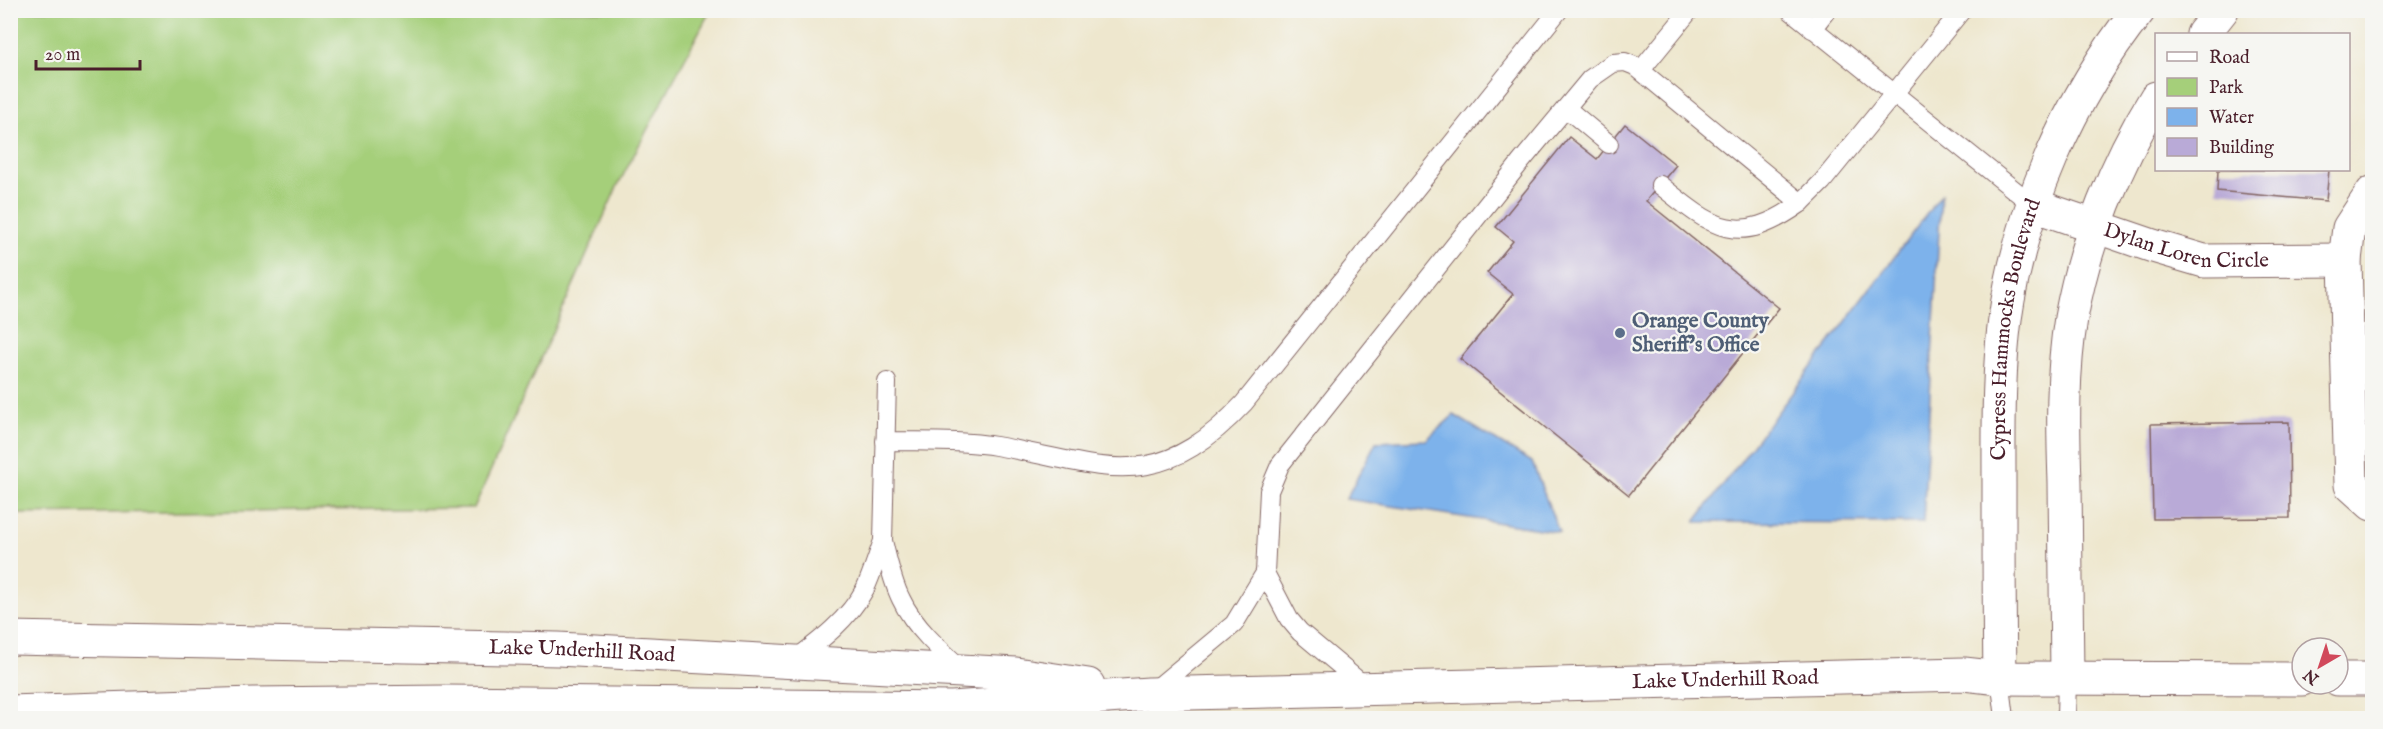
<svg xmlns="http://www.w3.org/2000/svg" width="2383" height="729" viewBox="0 0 2383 729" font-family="'IM FELL English',serif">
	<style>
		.green { fill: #a5cf7a; stroke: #787752; stroke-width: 1.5 }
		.water { fill: #7db2eb; stroke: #64688b; stroke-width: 1.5 }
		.building { fill: #b9aad7 }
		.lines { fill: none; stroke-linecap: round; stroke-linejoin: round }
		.service-casing { stroke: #836564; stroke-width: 20 }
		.minor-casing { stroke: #836564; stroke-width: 35 }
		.tertiary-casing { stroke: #836564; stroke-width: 35 }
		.service { stroke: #fff; stroke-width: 18 }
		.minor { stroke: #fff; stroke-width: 33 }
		.tertiary { stroke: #fff; stroke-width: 33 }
		.service-dot { fill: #5c6f8a; stroke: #f6f6f2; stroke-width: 2 }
		.labels { text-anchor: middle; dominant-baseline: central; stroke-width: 4.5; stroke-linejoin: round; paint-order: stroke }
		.street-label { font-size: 21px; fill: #4a1f2b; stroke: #f6f6f2 }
		.service-label { font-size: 21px; font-weight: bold; fill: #4e5e75; stroke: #f6f6f2; text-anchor: start }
	</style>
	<rect width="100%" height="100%" fill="#f6f6f2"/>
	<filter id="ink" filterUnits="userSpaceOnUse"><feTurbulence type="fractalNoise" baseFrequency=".0167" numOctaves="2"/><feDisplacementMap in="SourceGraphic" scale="12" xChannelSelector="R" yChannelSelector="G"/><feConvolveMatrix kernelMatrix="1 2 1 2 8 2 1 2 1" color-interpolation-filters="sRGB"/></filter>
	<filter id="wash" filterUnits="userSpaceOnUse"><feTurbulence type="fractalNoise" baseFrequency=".008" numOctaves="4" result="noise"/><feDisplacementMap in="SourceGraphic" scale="24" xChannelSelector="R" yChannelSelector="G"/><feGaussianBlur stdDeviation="1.35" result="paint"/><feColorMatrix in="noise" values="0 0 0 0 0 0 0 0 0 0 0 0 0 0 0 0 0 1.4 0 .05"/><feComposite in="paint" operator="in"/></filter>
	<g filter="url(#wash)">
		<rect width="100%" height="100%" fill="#eee7ce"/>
		<path class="green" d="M10,11L11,10L710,11L617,187L474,508L16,514L10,511Z"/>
		<g class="water">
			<path d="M1941,195L1923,523L1695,522Z"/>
			<path d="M1454,415L1532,462L1559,532L1346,499L1376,442L1426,440Z"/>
		</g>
		<g id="blocks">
			<g class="building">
				<path d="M1625,124L1676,165L1646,201L1779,308L1629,495L1460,359L1513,294L1487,273L1513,241L1496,227L1569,137L1597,159Z"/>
				<path d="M2218,170H2329L2326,201L2217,191Z"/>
				<path d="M2289,422L2290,518L2153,519L2151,424Z"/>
			</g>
		</g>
	</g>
	<g filter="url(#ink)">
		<use href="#blocks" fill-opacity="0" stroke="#836564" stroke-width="1.5"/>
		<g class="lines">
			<g class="service-casing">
				<g id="service">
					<path d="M1790,10L2033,205"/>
					<path d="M1812,29L1827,10"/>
					<path d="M1641,70L1690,10"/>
					<path d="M1566,108L1609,144"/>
					<path d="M1660,185C1714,229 1738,248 1801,203"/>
					<path d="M887,382L883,541C888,561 892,581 901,599C914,627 940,650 963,670"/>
					<path d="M885,441C921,442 960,440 996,446C1105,465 1155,498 1244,403L1559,10"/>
					<path d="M1265,573L1269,491L1280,465L1520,163L1590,79L1613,63L1625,62L1635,66L1801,203L1822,182L1962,10"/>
					<path d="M793,661C820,641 848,620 865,589C872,574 877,557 883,541"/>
					<path d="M2000,678L2005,718"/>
					<path d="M1151,693L1234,624L1265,573L1289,619L1300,632L1367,688"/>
					<path d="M2066,718L2067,678"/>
				</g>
			</g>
			<g class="minor-casing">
				<g id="minor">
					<path d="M2203,34L2222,10"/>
					<path d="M2372,193L2349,228L2345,260L2351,485L2372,504"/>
					<path id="s1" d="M2033,205L2153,246L2204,261L2345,260"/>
					<path id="s2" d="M2000,678C1999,613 1999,548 1999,483C1999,428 1998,374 2005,319C2021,208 2069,98 2139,10"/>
					<path d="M2067,678C2066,613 2066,547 2065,482C2063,427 2062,372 2071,318C2085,241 2115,164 2156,98"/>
				</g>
			</g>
			<g class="tertiary-casing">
				<g id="tertiary">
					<path id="s3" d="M10,638L558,649L1016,674L1088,685"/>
					<path d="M2338,679H2372"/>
					<path id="s4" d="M10,712L253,704L446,702L952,708L1149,694L1964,674L2000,678L2302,679"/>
				</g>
			</g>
			<use href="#service" class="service"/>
			<use href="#minor" class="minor"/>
			<use href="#tertiary" class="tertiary"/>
		</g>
	</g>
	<circle class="service-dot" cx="1620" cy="333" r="6"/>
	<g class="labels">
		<g class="street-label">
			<text stroke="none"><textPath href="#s1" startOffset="160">Dylan Loren Circle</textPath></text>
			<text stroke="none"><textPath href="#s2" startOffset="350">Cypress Hammocks Boulevard</textPath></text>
			<text stroke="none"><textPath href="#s3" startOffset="572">Lake Underhill Road</textPath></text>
			<text stroke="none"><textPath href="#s4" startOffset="1716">Lake Underhill Road</textPath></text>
		</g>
		<g class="service-label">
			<text x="1632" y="321">Orange County<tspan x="1632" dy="24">Sheriff's Office</tspan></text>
		</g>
	</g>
	<rect width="2383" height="729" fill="none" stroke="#f6f6f2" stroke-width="36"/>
	<rect x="2155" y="33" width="195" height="138" fill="#f6f6f2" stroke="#b1a0a2" stroke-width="1.5"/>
	<rect x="2167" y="52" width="30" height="9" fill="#ffffff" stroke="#b1a0a2" stroke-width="1.5"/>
	<text x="2209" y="63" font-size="18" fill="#4a1f2b">Road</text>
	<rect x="2167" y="78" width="30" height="18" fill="#a5cf7a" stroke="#b1a0a2" stroke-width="1.5"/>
	<text x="2209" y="93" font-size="18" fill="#4a1f2b">Park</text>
	<rect x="2167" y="108" width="30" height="18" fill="#7db2eb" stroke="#b1a0a2" stroke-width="1.5"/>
	<text x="2209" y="123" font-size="18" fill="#4a1f2b">Water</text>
	<rect x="2167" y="138" width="30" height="18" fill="#b9aad7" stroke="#b1a0a2" stroke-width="1.5"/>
	<text x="2209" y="153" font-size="18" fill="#4a1f2b">Building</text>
	<g transform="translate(2320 666) rotate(219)"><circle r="28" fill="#f6f6f2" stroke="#b1a0a2" stroke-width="1.5"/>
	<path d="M0-4.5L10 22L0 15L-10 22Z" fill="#d1495b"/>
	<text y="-9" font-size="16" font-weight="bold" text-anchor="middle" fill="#4a1f2b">N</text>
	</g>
	<path d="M36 60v9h104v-9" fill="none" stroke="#4a1f2b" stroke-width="3"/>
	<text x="45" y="60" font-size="18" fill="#4a1f2b" stroke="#f6f6f2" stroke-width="4.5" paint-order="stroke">20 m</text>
</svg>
